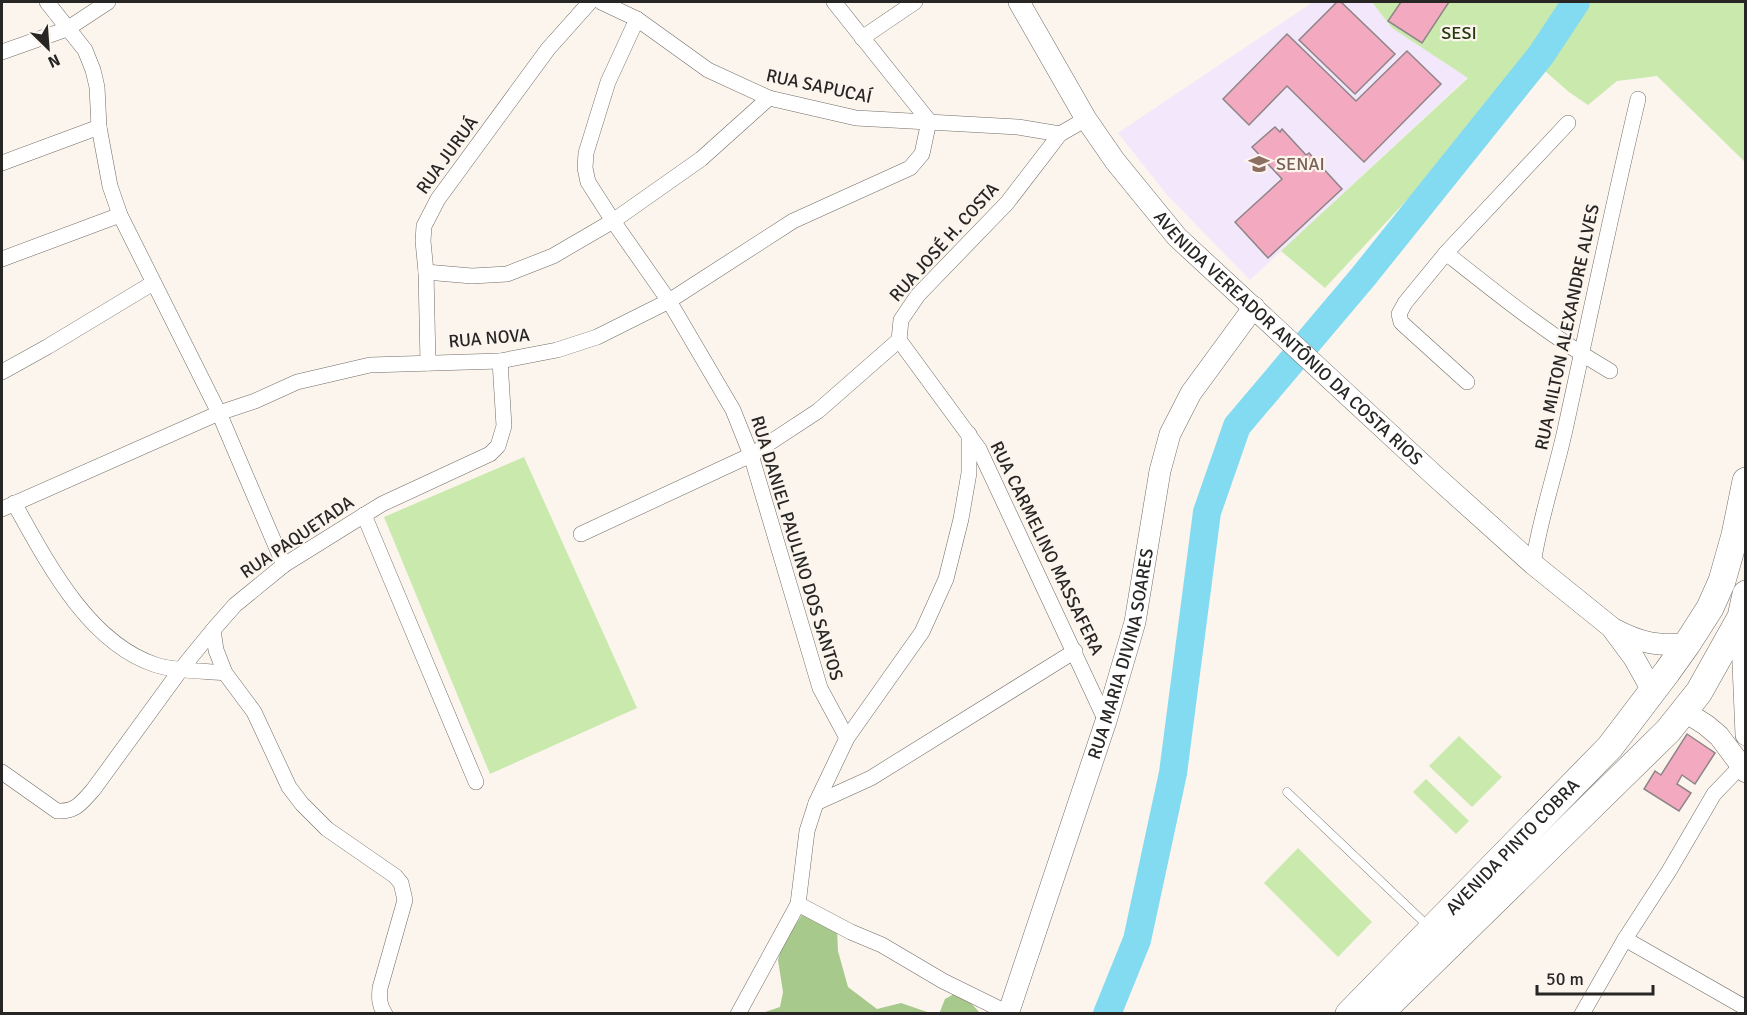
<svg xmlns="http://www.w3.org/2000/svg" width="1747" height="1015" viewBox="0 0 1747 1015" font-family="Signika,sans-serif">
	<style>
		.education { fill: #f3e7fb }
		.green { fill: #c9e9ad }
		.forest { fill: #a8c98c }
		.lines { fill: none; stroke-linecap: round; stroke-linejoin: round }
		.river { stroke: #83dbf1; stroke-width: 28 }
		.building { fill: #f3aac1; stroke: #8d8587; stroke-width: 1.5 }
		.lane-casing { stroke: #716c66; stroke-width: 9 }
		.street-casing { stroke: #716c66; stroke-width: 16 }
		.secondary-casing { stroke: #716c66; stroke-width: 22 }
		.highway-casing { stroke: #716c66; stroke-width: 28 }
		.lane { stroke: #fff; stroke-width: 8 }
		.street { stroke: #fff; stroke-width: 15 }
		.secondary { stroke: #fff; stroke-width: 21 }
		.highway { stroke: #fff; stroke-width: 27 }
		.labels { text-anchor: middle; dominant-baseline: central; stroke-width: 4.5; stroke-linejoin: round; paint-order: stroke }
		.park-label { font-size: 18px; fill: #24390d; stroke: #fbf5ee }
		.street-label { font-size: 18px; fill: #282624; stroke: #fbf5ee }
		.education-label { font-size: 18px; fill: #785e54; stroke: #fbf5ee; text-anchor: start }
	</style>
	<rect width="100%" height="100%" fill="#fbf5ee"/>
	<path class="education" d="M1313,2H1372L1392,28L1468,77L1250,280L1167,195L1118,133Z"/>
	<g class="green">
		<path d="M1372,2H1564L1543,35L1444,160L1325,288L1281,251L1468,78L1392,28Z"/>
		<path d="M1591,2H1745V162L1657,76L1617,81L1588,105L1569,92L1545,71Z"/>
		<path d="M524,457L637,708L490,774L384,517Z"/>
		<path d="M1459,736L1502,777L1472,807L1429,766Z"/>
		<path d="M1426,779L1469,821L1456,834L1413,792Z"/>
		<path d="M1298,848L1372,922L1338,957L1264,883Z"/>
	</g>
	<g class="forest">
		<path d="M805,910L837,929L838,951L848,987L877,1009L901,1003L930,1013L759,1014L780,1007L783,992L778,960L782,946Z"/>
		<path d="M954,994L970,1002L980,1013L939,1014L945,999Z"/>
	</g>
	<g class="lines">
		<path class="river" d="M1107,1014L1137,940L1173,773L1207,512L1237,426L1363,277L1541,55L1576,2"/>
	</g>
	<g class="building">
		<path d="M1337,2H1341L1395,54L1355,94L1299,40Z"/>
		<path d="M1401,2H1449L1422,43L1388,21Z"/>
		<path d="M1287,34L1356,101L1407,51L1441,84L1364,162L1287,86L1249,125L1223,99Z"/>
		<path d="M1275,127L1280,132L1282,129L1306,155L1309,153L1342,189L1268,258L1235,222L1282,179L1252,147Z"/>
		<path d="M1687,734L1715,753L1695,784L1682,775L1677,784L1691,793L1679,811L1644,789L1655,771L1661,775Z"/>
	</g>
	<g class="lines">
		<g class="lane-casing">
			<path id="lane" d="M1287,792L1428,926"/>
		</g>
		<g class="street-casing">
			<g id="street">
				<path d="M47,2L85,50L93,70L97,87L99,127L110,186L120,215L219,413L284,565"/>
				<path d="M601,2L637,19L708,70L769,98L856,118L1018,127L1060,134L1086,119"/>
				<path d="M637,19L608,82L586,153L585,168L588,182L613,221L669,301L733,410L751,455L820,688L847,738"/>
				<path d="M862,38L915,2"/>
				<path d="M2,52L67,29L108,2"/>
				<path d="M2,163L99,127"/>
				<path d="M1446,253C1499,295 1551,337 1610,371"/>
				<path d="M2,259L120,215"/>
				<path d="M426,272L472,276L507,274L553,256L613,221L701,159L769,98"/>
				<path d="M899,340L979,449L1106,721"/>
				<path d="M428,363L426,272L423,241L424,226L438,199L548,49L590,2"/>
				<path d="M2,372L47,347L153,283"/>
				<path d="M1467,382L1404,325L1401,322L1399,314L1405,303L1446,253L1568,123"/>
				<path d="M14,503C47,562 88,643 156,665C174,671 205,671 225,673"/>
				<path d="M2,509L219,413L255,401L297,382L370,365L500,361L557,350L597,337L669,301L793,221L910,168L922,154L929,121L834,2"/>
				<path d="M364,515L476,782"/>
				<path d="M581,534L751,455L818,411L899,340L901,320L918,295L1007,203L1060,134"/>
				<path d="M1533,564C1540,518 1555,475 1565,430C1589,320 1612,209 1638,99"/>
				<path d="M2,772L57,811C76,812 81,803 93,790L182,668L213,630"/>
				<path d="M816,803L871,778L1075,651"/>
				<path d="M798,904L851,932L882,945L943,981L1008,1013"/>
				<path d="M1625,939L1746,1008"/>
				<path d="M385,1014C379,1005 379,998 380,988L405,900L401,883L395,876L327,829L302,804L289,787L254,712L225,673L216,650L213,630L235,605L284,565L382,504L490,454L498,446L504,426L500,361"/>
				<path d="M738,1014L798,904L807,831L816,803L847,738L922,632L946,579L961,519L969,473V434"/>
				<path d="M1582,1014L1625,939L1669,871L1714,794L1741,766"/>
			</g>
		</g>
		<g class="secondary-casing">
			<g id="secondary">
				<path id="s1" d="M1019,2L1086,119L1115,161L1177,237L1435,476L1533,564L1611,627L1634,658L1652,690"/>
				<path d="M1741,617L1746,735"/>
				<path d="M1614,629C1641,643 1656,646 1687,644"/>
				<path d="M1684,711L1706,725L1719,736L1746,772"/>
				<path id="s2" d="M1008,1014L1106,721L1135,622L1160,471L1170,434L1191,393L1254,307"/>
			</g>
		</g>
		<g class="highway-casing">
			<g id="highway">
				<path id="s3" d="M1349,1014L1610,747L1667,672L1687,644L1710,608L1722,581L1735,535L1746,481"/>
				<path d="M1379,1014L1668,731L1699,692L1741,617L1746,594"/>
			</g>
		</g>
		<use href="#lane" class="lane"/>
		<use href="#street" class="street"/>
		<use href="#secondary" class="secondary"/>
		<use href="#highway" class="highway"/>
	</g>
	<defs>
		<g id="university-bare" transform="scale(1.62)"><path d="M0-5L7-2L0 1L-7-2ZM-4 1L0 2.5L4 1V4Q0 6-4 4Z" fill="#8d6e63" stroke="#fbf5ee" stroke-width="2.5" paint-order="stroke"/></g>
	</defs>
	<g fill-rule="evenodd">
		<use href="#university-bare" x="1259" y="164"/>
	</g>
	<g class="labels">
		<g class="park-label">
			<text x="1459" y="33">SESI</text>
		</g>
		<g class="street-label">
			<text transform="translate(819 86) rotate(12)">RUA SAPUCAÍ</text>
			<text transform="translate(447 155) rotate(-54)">RUA JURUÁ</text>
			<text transform="translate(944 242) rotate(-48)">RUA JOSÉ H. COSTA</text>
			<text transform="translate(1567 327) rotate(-78)">RUA MILTON ALEXANDRE ALVES</text>
			<text stroke="none"><textPath href="#s1" startOffset="434">AVENIDA VEREADOR ANTÔNIO DA COSTA RIOS</textPath></text>
			<text transform="translate(489 338) rotate(-5)">RUA NOVA</text>
			<text transform="translate(297 537) rotate(-34)">RUA PAQUETADA</text>
			<text transform="translate(797 548) rotate(73)">RUA DANIEL PAULINO DOS SANTOS</text>
			<text transform="translate(1047 548) rotate(64)">RUA CARMELINO MASSAFERA</text>
			<text stroke="none"><textPath href="#s2" startOffset="378">RUA MARIA DIVINA SOARES</textPath></text>
			<text stroke="none"><textPath href="#s3" startOffset="234">AVENIDA PINTO COBRA</textPath></text>
		</g>
		<g class="education-label">
			<text x="1276" y="164">SENAI</text>
		</g>
	</g>
	<rect width="1747" height="1015" fill="none" stroke="#282624" stroke-width="6"/>
	<g transform="translate(48 48) rotate(155)" stroke="#fbf5ee" stroke-width="4.5" paint-order="stroke">
	<path d="M0-4.5L10 22L0 15L-10 22Z" fill="#282624"/>
	<text y="-9" font-size="16" font-weight="bold" text-anchor="middle" fill="#282624">N</text>
	</g>
	<path d="M1537 985v9h116v-9" fill="none" stroke="#282624" stroke-width="3"/>
	<text x="1546" y="985" font-size="18" fill="#282624" stroke="#fbf5ee" stroke-width="4.5" paint-order="stroke">50 m</text>
</svg>
